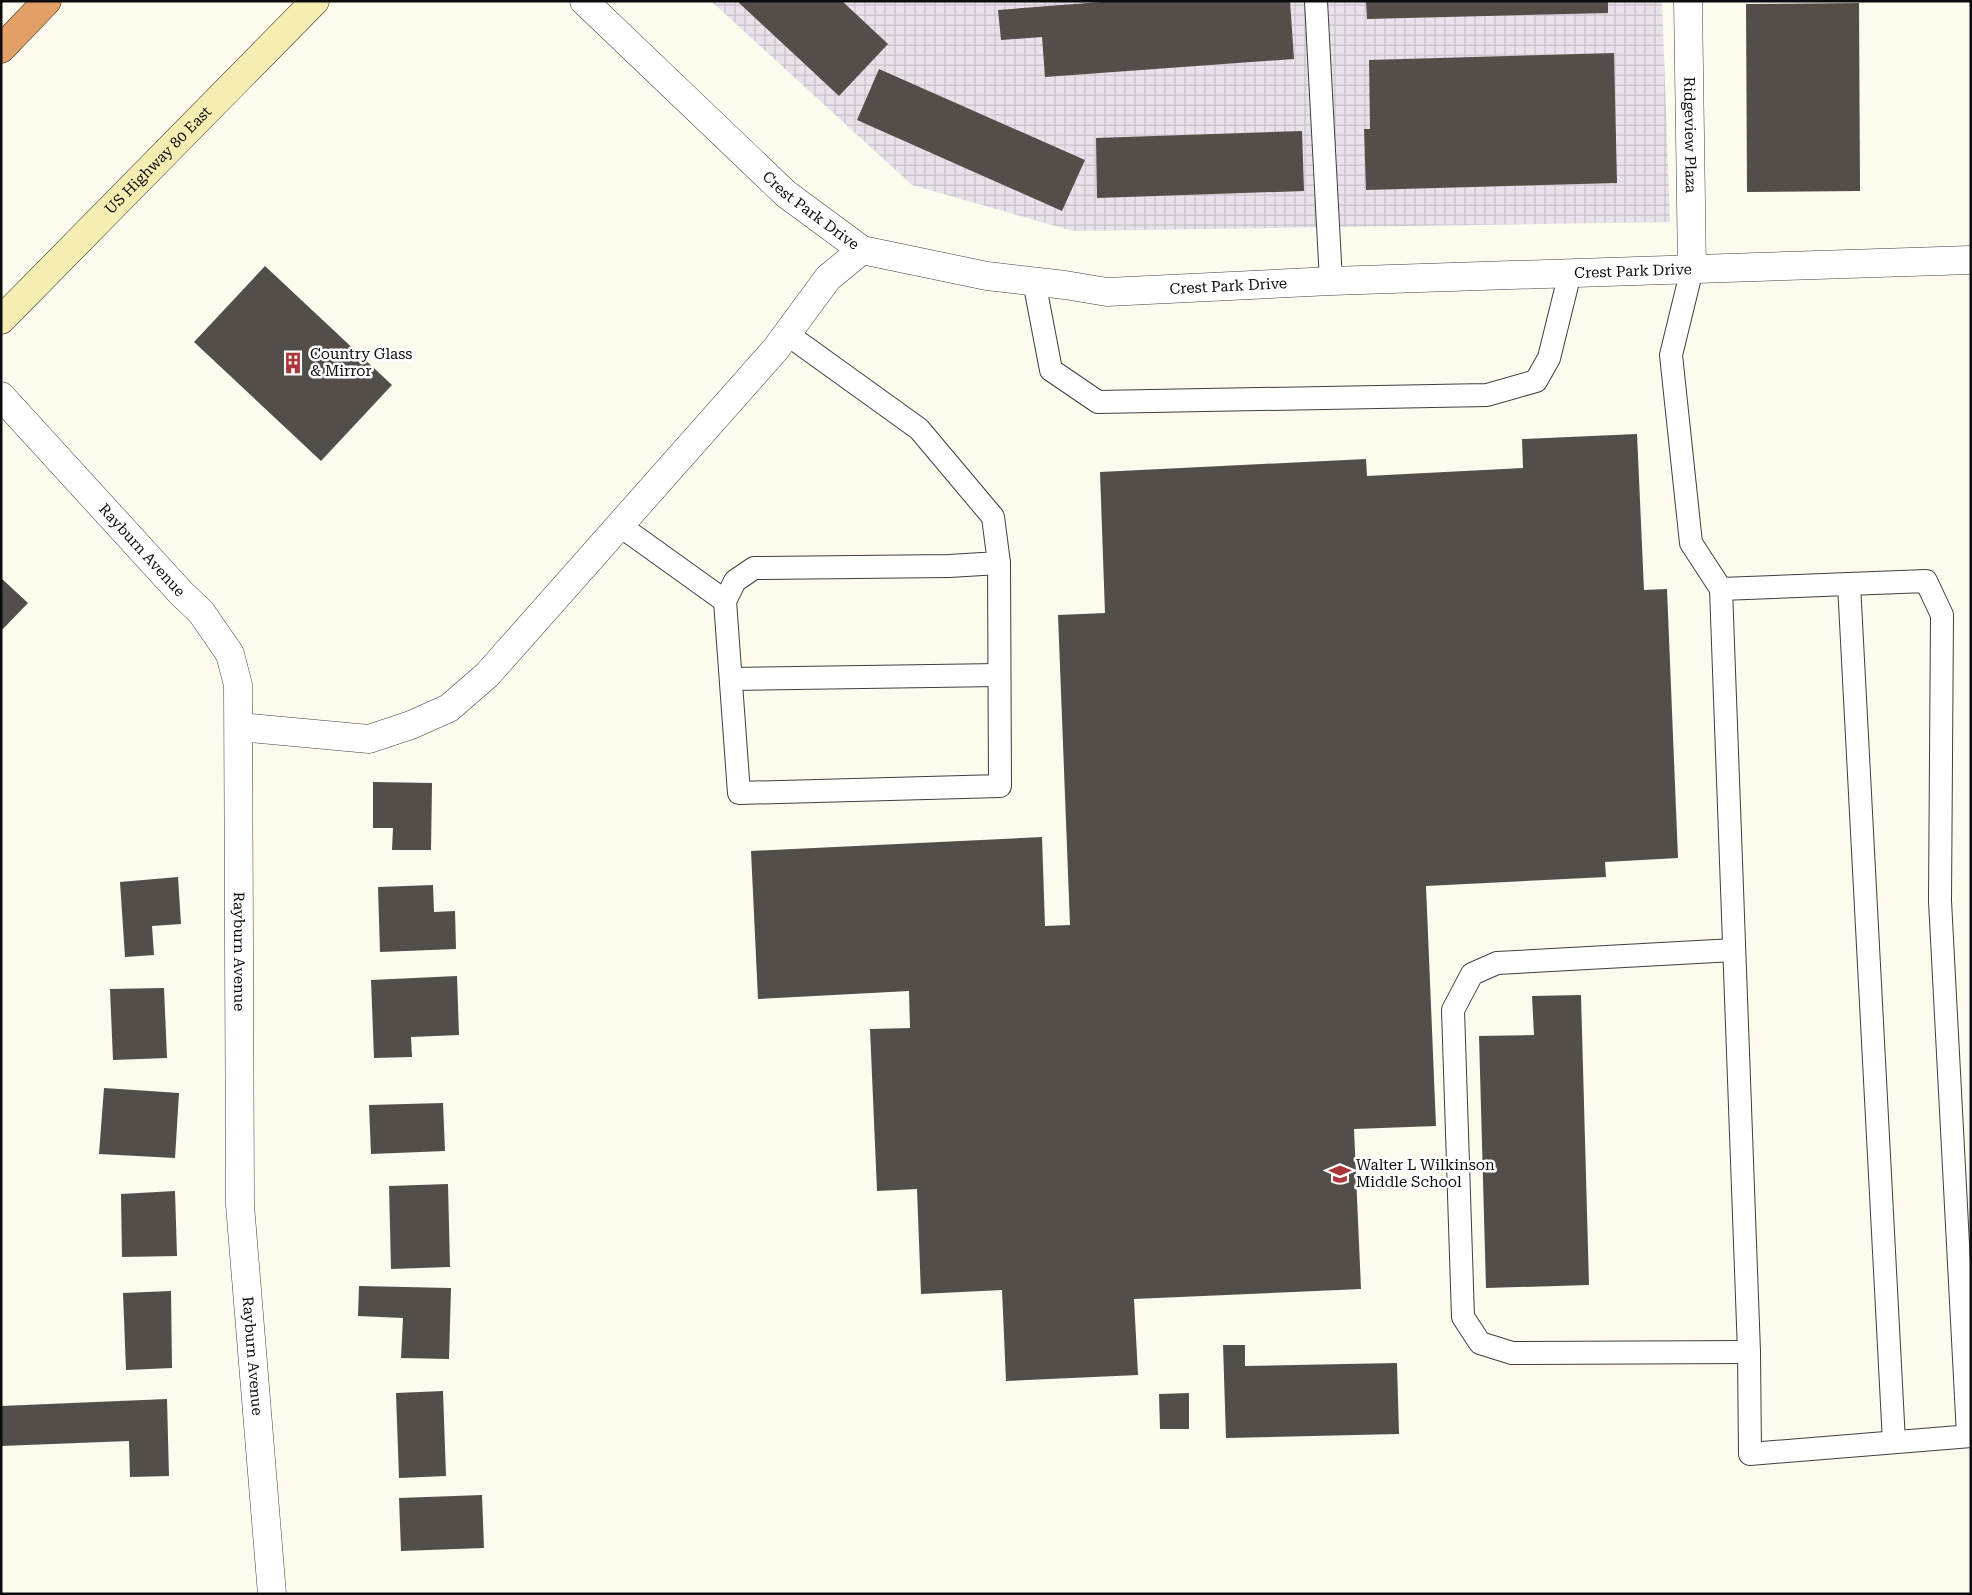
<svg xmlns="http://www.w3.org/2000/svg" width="1972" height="1595" viewBox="0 0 1972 1595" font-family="'Roboto Serif',serif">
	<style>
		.industrial { fill: url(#industrial-grid) }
		.building { fill: #544e4a }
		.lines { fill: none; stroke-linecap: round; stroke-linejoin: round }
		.service-casing { stroke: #3f3f3f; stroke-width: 24 }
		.minor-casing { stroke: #3f3f3f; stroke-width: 29 }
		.secondary-casing { stroke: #2e2e2e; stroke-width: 29 }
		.motorway-casing { stroke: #1d1d1d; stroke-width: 29 }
		.service { stroke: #fff; stroke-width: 22 }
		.minor { stroke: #fff; stroke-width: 28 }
		.secondary { stroke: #f5edb1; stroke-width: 28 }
		.motorway { stroke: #e29f66; stroke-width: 28 }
		.labels { text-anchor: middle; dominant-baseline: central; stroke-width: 5; stroke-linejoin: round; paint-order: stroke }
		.street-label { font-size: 15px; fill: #0c0c0c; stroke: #fff }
		.poi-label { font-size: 15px; fill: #0c0c0c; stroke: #fff; text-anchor: start }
	</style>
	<defs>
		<pattern id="industrial-grid" width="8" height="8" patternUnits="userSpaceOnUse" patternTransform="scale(1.25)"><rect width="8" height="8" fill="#e9e2ea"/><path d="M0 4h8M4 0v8" fill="none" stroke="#c7c1c8"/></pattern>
	</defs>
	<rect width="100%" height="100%" fill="#fdfaee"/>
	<path class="industrial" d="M711,1H1662L1670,222L1073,231L912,185Z"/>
	<g class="building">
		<path d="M737,1H842L888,44L839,96Z"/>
		<path d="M1114,1H1290L1294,59L1045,77L1042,37L1001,40L998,10Z"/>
		<path d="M1366,1H1608V13L1367,19Z"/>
		<path d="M1859,3L1860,191L1747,192L1746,4Z"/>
		<path d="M1614,53L1617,183L1366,190L1364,129H1370L1369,60Z"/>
		<path d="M879,69L1085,160L1062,211L857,120Z"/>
		<path d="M1302,131L1304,191L1097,198L1096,138Z"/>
		<path d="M265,266L392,385L321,461L194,342Z"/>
		<path d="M1637,434L1644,590L1667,589L1678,858L1605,862L1606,877L1426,886L1436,1126L1354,1129L1361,1289L1134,1299L1138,1375L1006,1381L1002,1290L921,1294L917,1189L877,1191L870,1029L910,1028L909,991L758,999L751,851L1042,837L1045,926L1070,925L1058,615L1105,613L1100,472L1366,459L1367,476L1523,468L1522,439Z"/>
		<path d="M1,578L28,603L1,631Z"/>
		<path d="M373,782L432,783L431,850H392L393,828H373Z"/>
		<path d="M178,877L181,924L152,926L154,955L125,957L120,882Z"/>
		<path d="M433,885L434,912L455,911L456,949L380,952L378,887Z"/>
		<path d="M457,976L459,1035L411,1037L412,1057L374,1058L371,980Z"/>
		<path d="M164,988L167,1058L113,1060L110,989Z"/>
		<path d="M1581,995L1589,1285L1486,1288L1479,1036L1534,1035L1532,996Z"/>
		<path d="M104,1088L179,1093L175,1158L99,1154Z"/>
		<path d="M443,1103L445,1151L371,1154L369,1105Z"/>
		<path d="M448,1184L450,1267L391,1269L389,1186Z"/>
		<path d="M175,1191L177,1256L122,1257L121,1194Z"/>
		<path d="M359,1286L451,1288L449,1359L401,1358L403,1318L358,1316Z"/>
		<path d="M171,1291L172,1368L126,1370L123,1293Z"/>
		<path d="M1223,1345H1245V1366L1397,1363L1399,1434L1226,1438Z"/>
		<path d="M443,1391L446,1476L399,1478L396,1393Z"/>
		<path d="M1189,1393V1429H1160L1159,1394Z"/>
		<path d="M167,1399L169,1476L130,1477L129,1441L1,1446V1406Z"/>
		<path d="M482,1495L484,1548L401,1551L399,1498Z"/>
	</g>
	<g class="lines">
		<g class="service-casing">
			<g id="service">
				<path d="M1316,1L1331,281"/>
				<path d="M1692,269L1671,355L1691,543L1721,589L1749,1352L1750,1454L1971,1436"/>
				<path d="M1034,281L1051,370L1098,402L1487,395L1536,381L1549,358L1570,273"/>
				<path d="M619,525L725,601L735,581L754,568L949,566L999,563L993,517L919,429L787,334"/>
				<path d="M1849,584L1894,1442"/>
				<path d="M1721,589L1926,581L1942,615L1940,901L1968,1435"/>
				<path d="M725,601L739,793L1000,786L999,563"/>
				<path d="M731,679L999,675"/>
				<path d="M1734,950L1497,963L1472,974L1453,1010L1463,1317L1480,1343L1512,1353L1749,1352"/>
			</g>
		</g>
		<g class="minor-casing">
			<g id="minor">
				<path id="s1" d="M584,1L786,194L862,250L987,276L1065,285L1107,292L1331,281L1971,260"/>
				<path id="s2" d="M1688,1L1692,269"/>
				<path id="s3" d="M1,396L181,593L201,612L230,654L238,685L240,1205L272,1594"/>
				<path d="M239,727L369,739L411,725L449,708L487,675L775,350L828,278L862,250"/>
			</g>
		</g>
		<g class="secondary-casing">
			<g id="secondary">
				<path id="s4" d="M1,320L315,1"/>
			</g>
		</g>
		<g class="motorway-casing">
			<path id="motorway" d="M1,49L47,1"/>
		</g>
		<use href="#service" class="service"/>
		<use href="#minor" class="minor"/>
		<use href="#secondary" class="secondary"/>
		<use href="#motorway" class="motorway"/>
	</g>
	<defs>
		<g id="building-bare" transform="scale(1.725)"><path d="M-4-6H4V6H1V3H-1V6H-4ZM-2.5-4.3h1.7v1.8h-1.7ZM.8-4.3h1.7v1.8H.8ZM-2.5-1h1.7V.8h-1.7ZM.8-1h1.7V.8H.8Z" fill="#ab363b" stroke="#fff" stroke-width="2.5" paint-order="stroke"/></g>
		<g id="school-bare" transform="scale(1.725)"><path d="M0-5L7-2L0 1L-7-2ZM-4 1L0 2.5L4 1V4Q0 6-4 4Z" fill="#ab363b" stroke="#fff" stroke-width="2.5" paint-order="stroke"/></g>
	</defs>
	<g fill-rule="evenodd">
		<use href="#building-bare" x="293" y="363"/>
		<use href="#school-bare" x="1340" y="1174"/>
	</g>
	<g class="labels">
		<g class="street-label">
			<text stroke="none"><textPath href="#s2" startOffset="134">Ridgeview Plaza</textPath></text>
			<text stroke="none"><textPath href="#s4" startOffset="224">US Highway 80 East</textPath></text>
			<text stroke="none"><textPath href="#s1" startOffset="309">Crest Park Drive</textPath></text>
			<text stroke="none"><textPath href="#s1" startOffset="1149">Crest Park Drive</textPath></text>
			<text stroke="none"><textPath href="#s1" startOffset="744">Crest Park Drive</textPath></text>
			<text stroke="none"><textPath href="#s3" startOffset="209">Rayburn Avenue</textPath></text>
			<text stroke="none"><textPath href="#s3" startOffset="644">Rayburn Avenue</textPath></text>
			<text stroke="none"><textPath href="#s3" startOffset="1049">Rayburn Avenue</textPath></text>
		</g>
		<g class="poi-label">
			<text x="310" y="354">Country Glass<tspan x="310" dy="17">&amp; Mirror</tspan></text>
			<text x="1356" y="1165">Walter L Wilkinson<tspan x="1356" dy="17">Middle School</tspan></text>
		</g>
	</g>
	<rect width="1972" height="1595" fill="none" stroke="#0c0c0c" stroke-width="5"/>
</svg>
